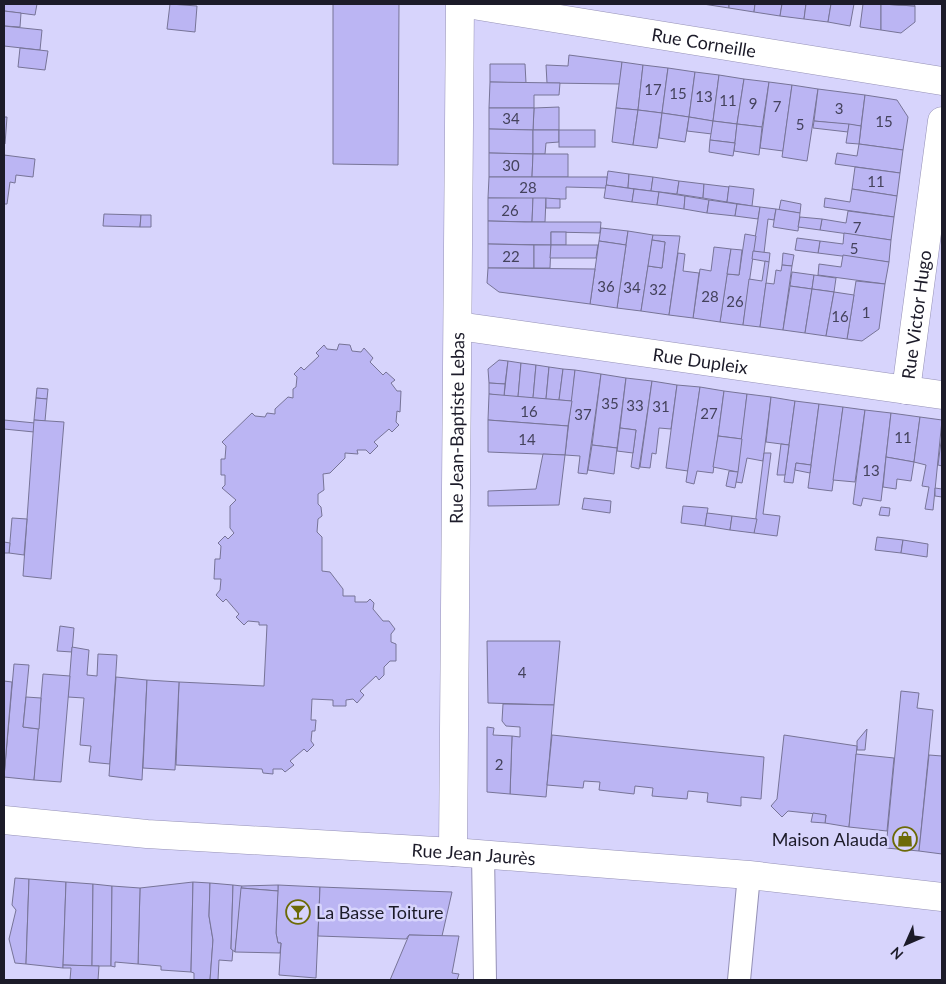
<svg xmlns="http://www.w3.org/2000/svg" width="946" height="984" viewBox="0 0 946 984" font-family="Lato,sans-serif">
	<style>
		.building { fill: #bbb5f3; stroke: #777497 }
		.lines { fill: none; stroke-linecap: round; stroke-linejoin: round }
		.lane-casing { stroke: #9591b6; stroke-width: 24 }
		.street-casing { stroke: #9591b6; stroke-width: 29 }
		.secondary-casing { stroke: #9591b6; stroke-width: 29 }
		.lane { stroke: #fff; stroke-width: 22 }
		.street { stroke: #fff; stroke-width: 28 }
		.secondary { stroke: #fff; stroke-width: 28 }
		.labels { text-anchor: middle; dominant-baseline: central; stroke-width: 5; stroke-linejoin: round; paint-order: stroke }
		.number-label { font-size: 15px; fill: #44425c }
		.street-label { font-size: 18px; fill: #1c1b29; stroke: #d7d4fc }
		.poi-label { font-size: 18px; fill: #1c1b29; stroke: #d7d4fc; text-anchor: end }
	</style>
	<rect width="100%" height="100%" fill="#d7d4fc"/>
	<g class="building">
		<path d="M4,4H37L35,15L4,11Z"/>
		<path d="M170,4L197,6L195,32L167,29Z"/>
		<path d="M333,4H399L398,165L333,164Z"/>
		<path d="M703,4H729V8Z"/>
		<path d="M729,4H755L754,12L729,8Z"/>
		<path d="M755,4H782L780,16L754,12Z"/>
		<path d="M782,4H806L804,19L780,16Z"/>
		<path d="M806,4H831L828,22L804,19Z"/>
		<path d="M831,4H854L850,26L828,22Z"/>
		<path d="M863,4H881V30L860,27Z"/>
		<path d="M881,4L915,6V22L901,33L881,30Z"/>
		<path d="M881,4H914L915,6Z"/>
		<path d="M4,11L21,13L20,27L4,26Z"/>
		<path d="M4,26L42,30L40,50L4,46Z"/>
		<path d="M20,48L48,51L45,70L18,67Z"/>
		<path d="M569,55L622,62L620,84L547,83L546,65L568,66Z"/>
		<path d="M622,62L643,65L638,110L616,108Z"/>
		<path d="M490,64H525L526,83L490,82Z"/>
		<path d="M643,65L668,68L662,113L638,110Z"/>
		<path d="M668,68L695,72L689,117L662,113Z"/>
		<path d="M695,72L719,75L713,121L689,117Z"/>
		<path d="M719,75L744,79L737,124L713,121Z"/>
		<path d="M744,79L769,82L762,127L737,124Z"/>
		<path d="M490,82L560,83L559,95H534V108H489Z"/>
		<path d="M769,82L792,85L783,151L760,148Z"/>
		<path d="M792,85L818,89L807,161L782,157Z"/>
		<path d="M818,89L865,95L861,126L814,121Z"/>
		<path d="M865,95L897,100L908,117L903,150L859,144Z"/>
		<path d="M559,107V130H533L534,108Z"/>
		<path d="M489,108H534L533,130L489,129Z"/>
		<path d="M616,108L638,110L633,145L612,142Z"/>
		<path d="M638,110L662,113L657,148L633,145Z"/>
		<path d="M662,113L689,117L685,142L659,138Z"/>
		<path d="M4,117H7L5,144H4Z"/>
		<path d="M689,117L713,121L712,134L687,131Z"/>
		<path d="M713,121L737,124L735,143L710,140Z"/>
		<path d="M814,121L849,124L848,132L813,128Z"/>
		<path d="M737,124L762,127L759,155L734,151Z"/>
		<path d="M849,124L861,126L859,144L846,143Z"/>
		<path d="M489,129L533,130V154L489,153Z"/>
		<path d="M533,130H559V142L546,143L545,154H533Z"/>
		<rect x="559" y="130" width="36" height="17"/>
		<path d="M710,140L735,143L733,156L709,152Z"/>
		<path d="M859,144L903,150L900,173L835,164L837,153L857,156Z"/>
		<path d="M489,153L533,154L532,177H489Z"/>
		<path d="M533,154H568V177H532Z"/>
		<path d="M4,155L35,159L33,177L16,175L15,183L10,182L7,204H4Z"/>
		<path d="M855,167L900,173L897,196L852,189Z"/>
		<path d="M608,171L629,174L628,188L606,185Z"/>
		<path d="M629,174L653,177L651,191L628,188Z"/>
		<path d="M489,177H607L606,188L566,187V199H560L488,198Z"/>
		<path d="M653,177L679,181L677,194L651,191Z"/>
		<path d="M679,181L704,184L703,198L677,194Z"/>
		<path d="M704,184L729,187L727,202L703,198Z"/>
		<path d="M606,185L634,189L632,202L604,198Z"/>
		<path d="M729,186L754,189L752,206L727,202Z"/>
		<path d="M634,189L659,192L657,205L632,202Z"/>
		<path d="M852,189L897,196L894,217L824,207L825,198L850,202Z"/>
		<path d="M659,192L685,196L684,209L657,205Z"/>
		<path d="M685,196L709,200L707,213L684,209Z"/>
		<path d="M488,198H533L532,222L488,221Z"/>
		<path d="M533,198H546L545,222H532Z"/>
		<path d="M546,198L560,199V208H546Z"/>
		<path d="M709,200L737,204L735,216L707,213Z"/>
		<path d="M781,200L801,204L800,213L779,210Z"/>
		<path d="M737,204L760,207L758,219L735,216Z"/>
		<path d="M760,207L776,209L774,220L768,219L764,253L753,251Z"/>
		<path d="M776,209L800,213L798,231L773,227Z"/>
		<path d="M848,211L894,217L891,240L820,230L822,219L846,223Z"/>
		<path d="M104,214L141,215L140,227L103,226Z"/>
		<path d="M141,215H151V227H140Z"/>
		<path d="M800,217L822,219L820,230L798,227Z"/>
		<path d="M488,221L525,222H601L600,233L551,232V245L488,244Z"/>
		<path d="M601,228L628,231L626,245L599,241Z"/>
		<path d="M628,231L653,235L641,311L617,308Z"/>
		<rect x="551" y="232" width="15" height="13"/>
		<path d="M844,233L891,240L889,262L818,253L820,241L843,244Z"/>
		<path d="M745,234L756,236L743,325L720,322L727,274L739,275Z"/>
		<path d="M653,235L680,236L669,315L641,311L648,266L662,268L665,242L652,240Z"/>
		<path d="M797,238L820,241L818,253L795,250Z"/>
		<path d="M652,240L665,242L662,268L648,266Z"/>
		<path d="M599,241L626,245L617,308L590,304Z"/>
		<path d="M488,244L534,245V268H488Z"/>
		<path d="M534,245H551L550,268H534Z"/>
		<path d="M551,245H598L596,258H550Z"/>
		<path d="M714,247L731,249L720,322L693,318L700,269L711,271Z"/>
		<path d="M731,249L742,250L739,275L727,274Z"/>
		<path d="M753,251L770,253L769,262L752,259Z"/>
		<path d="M678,253L685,254L683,271L699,273L693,318L669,315Z"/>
		<path d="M783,253L794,255L792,266L782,265Z"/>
		<path d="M843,255L889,262L885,284L818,275L819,264L841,267Z"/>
		<path d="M765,261L769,262L760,327L743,325L749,279L762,281Z"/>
		<path d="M782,265L792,266L783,330L760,327L766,283L774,284L776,270L781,271Z"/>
		<path d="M488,268L595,269L590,304L499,292L487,283Z"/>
		<path d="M792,272L814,275L812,289L790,286Z"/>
		<path d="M814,275L836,278L834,292L812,289Z"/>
		<path d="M856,281L885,284L879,329L862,341L847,339Z"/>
		<path d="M790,286L812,289L805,333L783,330Z"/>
		<path d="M812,289L834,292L826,336L805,333Z"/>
		<path d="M834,292L854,295L847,339L826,336Z"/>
		<path d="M339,344L350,345L352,351L361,352L364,348L373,358L370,362L383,375L386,372L395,380L391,383L397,391H401L400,412L397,411L396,422L399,425L392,432L389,429L374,442L378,446L370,454L366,450H357L358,454L345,453V458L330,473L323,474L324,490L318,494V504L321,507L322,516L318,519L317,532L322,537V571L330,572L343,589V596H355V602H367L370,599L374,603L373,609L383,621H389L395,629L391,634V642L396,644V661H390L384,667V675L379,680L376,676L360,691L364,695L357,703L353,699L346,700V706H333V700L312,699L311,720H316L315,731H312L311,741L314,745L307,752L304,749L290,761L294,765L285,772L282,769H273V774L263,773L262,769L176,765L179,682L264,686L267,625H259V622L248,621L244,625L236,617L239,614L226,599L223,602L216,595L220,590L221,579H214L215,559H220L221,546L218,543L225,536L228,539L234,533L230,528V506L236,500L222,488L225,485V475H221V459H225L226,446L222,442L252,413L255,416L265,417L267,413L275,414V409L288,397L293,398V389L296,387L297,377L294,374L301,367L304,370L319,356L316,353L324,345L327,349L337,350Z"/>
		<path d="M499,360L508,361L505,384L489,383L488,369Z"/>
		<path d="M508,361L521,363L518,397L504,396Z"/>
		<path d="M521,363L536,365L533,398L518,397Z"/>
		<path d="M536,365L549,367L546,399L533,398Z"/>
		<path d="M549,367L563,369L559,400L546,399Z"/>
		<path d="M563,369L575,370L572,401L559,400Z"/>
		<path d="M575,370L601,374L587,474L578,473L580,456L565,455Z"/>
		<path d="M601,374L626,378L617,448L592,445Z"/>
		<path d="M626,378L652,381L639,469L631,467L636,430L620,428Z"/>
		<path d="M652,381L677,385L671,429L659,428L656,454L652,453L650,468L640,467Z"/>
		<path d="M489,383L505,384L504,396L489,394Z"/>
		<path d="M677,385L700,387L688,471L666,468Z"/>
		<path d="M700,387L724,391L713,473L697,471L694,484L686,482Z"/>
		<path d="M37,388L48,389L47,399L36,398Z"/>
		<path d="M724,391L747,394L742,439L718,436Z"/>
		<path d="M489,394L572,401L568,426L488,420Z"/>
		<path d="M747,394L771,397L763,461L747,458L742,483L736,482Z"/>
		<path d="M771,397L795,401L789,445L766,442Z"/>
		<path d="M36,398L47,399L45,421L34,420Z"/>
		<path d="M795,401L819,404L811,465L796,463L793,483L784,482Z"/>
		<path d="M819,404L843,407L832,491L808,488Z"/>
		<path d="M843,407L865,410L855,482L833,480Z"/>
		<path d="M865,410L891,413L881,501L863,498L861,506L853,504Z"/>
		<path d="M891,413L920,417L914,462L886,457Z"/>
		<path d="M920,417L942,420L933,510L925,509L929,487L922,486L926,465L914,462Z"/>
		<path d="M4,420L35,423L34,432L4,429Z"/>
		<path d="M34,420L64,422L51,579L23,576Z"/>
		<path d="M488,420L568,426L565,455L488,452Z"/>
		<path d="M620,428L636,430L633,453L617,451Z"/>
		<path d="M942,434V466L938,465Z"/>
		<path d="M718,436L742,439L738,472L713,467Z"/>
		<path d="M781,444L789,445L785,475H777Z"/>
		<path d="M592,445L617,448L614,474L588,470Z"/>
		<path d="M764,453H771L763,514L780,516L777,536L754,533Z"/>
		<path d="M543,454L565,455L559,505L488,506V491L536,489Z"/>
		<path d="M886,457L914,462L911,481L897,479L896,489L883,487Z"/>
		<path d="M796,463L811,465L810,473L795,470Z"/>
		<path d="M729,471L738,472L735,488L726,486Z"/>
		<path d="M935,488L942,489V497L935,496Z"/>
		<path d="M584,498L611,501L610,513L582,509Z"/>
		<path d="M683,506L708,508L705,526L681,523Z"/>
		<path d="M881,507L890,508L889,516L879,515Z"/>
		<path d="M707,513L732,516L730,530L705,526Z"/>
		<path d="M732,516L757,519L754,533L730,530Z"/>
		<path d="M12,518L27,519L24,555L9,553Z"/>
		<path d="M877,537L903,540L901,553L875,550Z"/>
		<path d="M903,540L928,544L927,557L901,553Z"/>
		<path d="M4,542L10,543L9,553H4Z"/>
		<path d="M60,626L74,628L72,652L57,651Z"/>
		<path d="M487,641H560L554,705L488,703Z"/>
		<path d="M72,647L89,650L87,675L97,676L98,654L117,655L110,764L89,762L91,746L80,745L84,698L68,697Z"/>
		<path d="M14,664L29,665L23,727L39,729L34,780L4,777Z"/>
		<path d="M43,674L70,676L61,782L34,780Z"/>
		<path d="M116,677L147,680L142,780L109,776Z"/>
		<path d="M147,680L179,682L175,770L143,768Z"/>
		<path d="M4,681L12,682L4,777Z"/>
		<path d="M901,691L919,693L917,708L933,710L919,851L886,848Z"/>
		<path d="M26,697L41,698L39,729L23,727Z"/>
		<path d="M503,704L554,705L546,797L510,794L512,736L520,737V727L506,726L502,721Z"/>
		<path d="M487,727L494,728L493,735L512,736L510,794L487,792Z"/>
		<path d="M867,729L865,750H857V741Z"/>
		<path d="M552,735L764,757L761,799L741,797V806L707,802L708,793L688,791L687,799L652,796L653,788L635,786L634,794L599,790L600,782L584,781L583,788L547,785Z"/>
		<path d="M784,735L857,746L849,827L825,823L826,815L788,811L782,817L771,806L777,799Z"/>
		<path d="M856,754L894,758L887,831L849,827Z"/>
		<path d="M929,755L942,756V854L919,851Z"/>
		<path d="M813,813L826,815L825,823L811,822Z"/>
		<path d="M15,878L29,879L26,964L15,963L9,939L16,910L12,905Z"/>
		<path d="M29,879L66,882L63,968L26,964Z"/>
		<path d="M66,882L93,884L92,966L63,965Z"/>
		<path d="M193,882L191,972L161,970V966L138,964L140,888Z"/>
		<path d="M193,882L210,883L209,916L213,940L210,980H194V973L191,972Z"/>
		<path d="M210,883L233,885L231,949H233L232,961L219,960L218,980H210L213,940L209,916Z"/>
		<path d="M93,884L112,886L111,966H92Z"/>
		<path d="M233,885L242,886L235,952L231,949Z"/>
		<path d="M278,885L320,887L316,978L279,975L281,943H278L276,933Z"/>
		<path d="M278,885V891L241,888L242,886Z"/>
		<path d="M112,886L140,888L138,964L115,962V967L111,966Z"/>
		<path d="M320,887L452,892L442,936L409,935L406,939L318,936Z"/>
		<path d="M241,888L278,891L276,933L278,943H281L280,953L235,952Z"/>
		<path d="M409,935L459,936L452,973L459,974L457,980H390Z"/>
		<path d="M63,965L99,966L98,980H70L71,968H63Z"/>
	</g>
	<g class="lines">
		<g class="lane-casing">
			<g id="lane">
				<path d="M483,854L485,980"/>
				<path d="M739,980L749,875"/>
			</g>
		</g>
		<g class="street-casing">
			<g id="street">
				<path id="s1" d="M467,4L942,81"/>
				<path id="s2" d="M458,326L942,395"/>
				<path id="s3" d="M906,390L942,121"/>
				<path id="s4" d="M453,852L460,4"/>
			</g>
		</g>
		<g class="secondary-casing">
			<g id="secondary">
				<path id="s5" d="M4,820L147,834L453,852L749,875L942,897"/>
			</g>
		</g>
		<use href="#lane" class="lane"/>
		<use href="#street" class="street"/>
		<use href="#secondary" class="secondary"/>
	</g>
	<defs>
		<g id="shop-ring" transform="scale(1.25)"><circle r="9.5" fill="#d7d4fc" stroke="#6c6a07" stroke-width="1.5"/><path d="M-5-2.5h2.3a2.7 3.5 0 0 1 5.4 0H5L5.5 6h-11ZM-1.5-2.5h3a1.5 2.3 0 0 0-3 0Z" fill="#6c6a07"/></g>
		<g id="bar-ring" transform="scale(1.25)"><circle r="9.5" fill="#d7d4fc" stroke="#6c6a07" stroke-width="1.5"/><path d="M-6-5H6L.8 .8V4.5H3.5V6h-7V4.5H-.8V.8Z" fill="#6c6a07"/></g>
	</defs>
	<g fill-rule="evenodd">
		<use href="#shop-ring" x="905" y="839"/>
		<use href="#bar-ring" x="298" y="912"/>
	</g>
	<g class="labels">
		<g class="number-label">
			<text x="653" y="89">17</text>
			<text x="678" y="93">15</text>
			<text x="704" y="96">13</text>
			<text x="728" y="100">11</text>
			<text x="753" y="103">9</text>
			<text x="777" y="106">7</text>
			<text x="839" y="108">3</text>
			<text x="511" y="118">34</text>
			<text x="884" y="121">15</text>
			<text x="800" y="124">5</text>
			<text x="511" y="165">30</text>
			<text x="876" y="181">11</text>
			<text x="528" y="187">28</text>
			<text x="510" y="210">26</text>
			<text x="857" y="227">7</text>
			<text x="854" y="248">5</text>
			<text x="511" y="256">22</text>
			<text x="606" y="286">36</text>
			<text x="632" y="287">34</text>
			<text x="658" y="289">32</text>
			<text x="710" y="296">28</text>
			<text x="735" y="301">26</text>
			<text x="866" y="312">1</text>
			<text x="840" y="316">16</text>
			<text x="610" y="403">35</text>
			<text x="635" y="405">33</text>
			<text x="661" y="406">31</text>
			<text x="529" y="411">16</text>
			<text x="709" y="413">27</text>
			<text x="583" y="414">37</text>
			<text x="903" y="437">11</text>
			<text x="527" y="439">14</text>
			<text x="871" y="470">13</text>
			<text x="522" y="672">4</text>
			<text x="499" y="764">2</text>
		</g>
		<g class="street-label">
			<text stroke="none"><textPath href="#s1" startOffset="240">Rue Corneille</textPath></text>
			<text stroke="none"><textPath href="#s3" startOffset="76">Rue Victor Hugo</textPath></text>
			<text stroke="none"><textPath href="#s2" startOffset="245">Rue Dupleix</textPath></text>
			<text stroke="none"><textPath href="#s4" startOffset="424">Rue Jean-Baptiste Lebas</textPath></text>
			<text stroke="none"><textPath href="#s5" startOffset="471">Rue Jean Jaurès</textPath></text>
		</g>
		<g class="poi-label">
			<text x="888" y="839">Maison Alauda</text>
			<text x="316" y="912" text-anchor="start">La Basse Toiture</text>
		</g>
	</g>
	<rect width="946" height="984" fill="none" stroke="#1c1b29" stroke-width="10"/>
	<g transform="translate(906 944) rotate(225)" stroke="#d7d4fc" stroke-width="4" paint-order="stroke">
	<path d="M0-4L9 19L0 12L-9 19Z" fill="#1c1b29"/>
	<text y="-8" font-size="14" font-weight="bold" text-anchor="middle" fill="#1c1b29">N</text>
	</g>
</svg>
